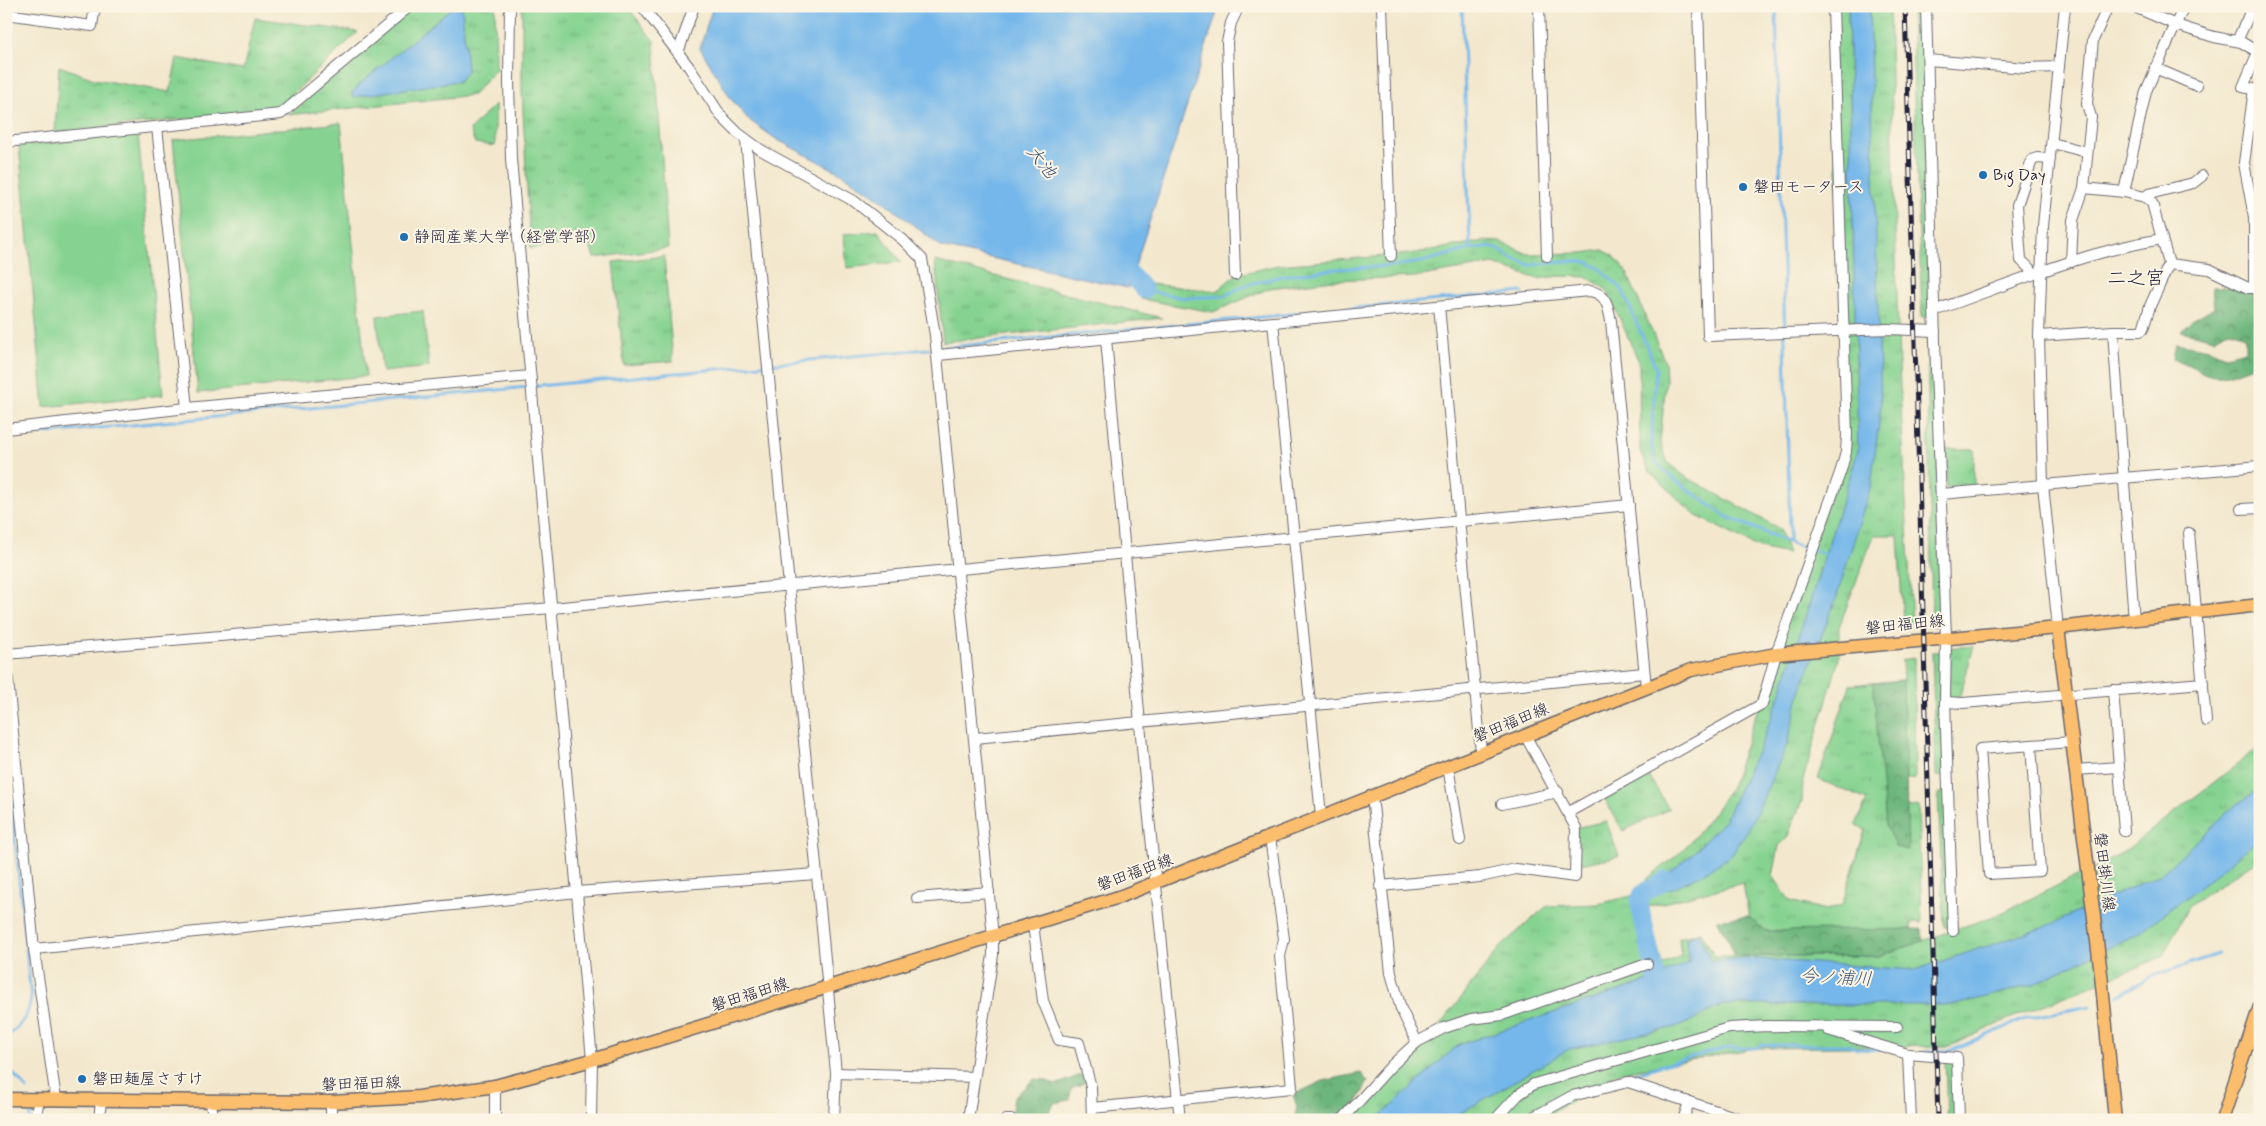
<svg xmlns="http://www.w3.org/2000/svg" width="2266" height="1126" viewBox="0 0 2266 1126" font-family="Mynerve,'Klee One',sans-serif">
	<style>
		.grass { fill: url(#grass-tufts); stroke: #547a66 }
		.forest { fill: url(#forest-crowns); stroke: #476c5b }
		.pitch { fill: #86d391; stroke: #547a66 }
		.water { fill: #75b7ea; stroke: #4c6c92 }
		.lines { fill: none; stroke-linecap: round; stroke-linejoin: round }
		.stream { stroke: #75b7ea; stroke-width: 3 }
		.river { stroke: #75b7ea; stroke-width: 18 }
		.minor-casing { stroke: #6b676e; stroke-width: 12 }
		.major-casing { stroke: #6b676e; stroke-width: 15 }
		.minor { stroke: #fff; stroke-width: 10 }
		.major { stroke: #fbbe6e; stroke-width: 12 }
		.rail-casing { stroke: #22223b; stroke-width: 5 }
		.rail { stroke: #fcf5e5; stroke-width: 3; stroke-dasharray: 9; stroke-linecap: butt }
		.poi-dot { fill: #1f6fb2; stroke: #fcf5e5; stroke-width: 2 }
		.labels { text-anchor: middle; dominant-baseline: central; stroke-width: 4; stroke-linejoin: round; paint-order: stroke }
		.poi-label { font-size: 16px; fill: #22223b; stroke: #fcf5e5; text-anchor: start }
		.street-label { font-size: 16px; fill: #22223b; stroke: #fcf5e5 }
		.water-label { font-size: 18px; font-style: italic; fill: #3f5678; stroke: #fcf5e5 }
		.quarter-label { font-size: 19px; fill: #22223b; stroke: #fcf5e5 }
	</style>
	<defs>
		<pattern id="grass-tufts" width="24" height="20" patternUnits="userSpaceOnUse" patternTransform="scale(1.25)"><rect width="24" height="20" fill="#86d391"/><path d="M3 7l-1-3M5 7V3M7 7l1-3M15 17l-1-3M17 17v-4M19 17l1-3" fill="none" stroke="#73b57e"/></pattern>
		<pattern id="forest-crowns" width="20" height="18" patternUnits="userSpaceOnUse" patternTransform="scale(1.25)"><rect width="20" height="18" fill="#6cb57b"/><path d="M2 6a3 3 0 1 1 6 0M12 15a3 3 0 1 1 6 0" fill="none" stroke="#589366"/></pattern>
	</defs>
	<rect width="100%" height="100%" fill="#fcf5e5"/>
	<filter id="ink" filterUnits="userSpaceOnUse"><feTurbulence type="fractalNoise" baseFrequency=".02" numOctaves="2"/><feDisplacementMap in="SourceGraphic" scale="10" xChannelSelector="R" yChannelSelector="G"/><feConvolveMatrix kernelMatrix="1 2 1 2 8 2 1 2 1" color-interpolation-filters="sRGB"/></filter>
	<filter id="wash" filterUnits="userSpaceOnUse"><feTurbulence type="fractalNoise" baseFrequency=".0096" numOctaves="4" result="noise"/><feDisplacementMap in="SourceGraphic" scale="20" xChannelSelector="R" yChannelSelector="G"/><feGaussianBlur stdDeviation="1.12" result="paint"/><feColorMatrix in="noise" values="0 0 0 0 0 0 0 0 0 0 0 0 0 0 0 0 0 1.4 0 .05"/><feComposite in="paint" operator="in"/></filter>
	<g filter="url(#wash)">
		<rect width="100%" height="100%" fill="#f3e8ce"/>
		<g class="grass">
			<path d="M414,6H495L496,69L473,95L288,115Z"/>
			<path d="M522,6H627L654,41L668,248L594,258L588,240L530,249L522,91Z"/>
			<path d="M1832,6H1889L1899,366L1912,623H1903L1898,535H1874L1839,627V659L1803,780L1802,801L1787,838L1779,846L1773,876L1790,901L1826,910L1842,905L1865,830L1856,824L1867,800L1818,779L1850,685L1903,680L1902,660L1914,658L1915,779L1906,780L1907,808L1918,806L1922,923L1911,922V929L1903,930L1766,931L1749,918L1743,883L1647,907L1662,964L1681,956L1679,938L1701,932L1714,956H1879L1997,915L2118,856L2260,747V858L2188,907L2162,957L2009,1019L1950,1046L1757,1048L1617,1073L1541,1120H1337L1416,1056L1501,946L1547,906L1598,904L1635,895C1640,882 1655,873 1665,865C1693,844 1713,814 1732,785L1846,447Z"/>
			<path d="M1911,6H1923L1930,317H1922Z"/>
			<path d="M255,18L358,32L277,109L55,133L59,66L94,79L170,92L177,58L243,70Z"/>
			<path d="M495,104V146L475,143L470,130Z"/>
			<path d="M878,231L901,262L847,268L844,234Z"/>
			<path d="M1483,241L1500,242L1528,254L1582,253L1603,250L1614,256L1627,273L1665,362L1666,380L1660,442L1668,463L1686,477L1780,529L1788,554L1759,548L1695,515L1650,472L1640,451L1639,362L1607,290L1587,277L1559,276L1538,279L1493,264L1415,277L1333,280L1270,288L1213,312L1141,299L1149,284L1217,291L1235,275L1278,265L1409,254Z"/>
			<path d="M664,256L673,361L624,365L613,262Z"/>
			<path d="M935,261L1162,318L943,342Z"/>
			<path d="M1927,338L1935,341L1942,624L1932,626Z"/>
			<path d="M1947,449H1974V486L1946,488Z"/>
			<path d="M1974,646L1959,699L1948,698L1946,648Z"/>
			<path d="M1932,652H1941L1947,777L1936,776Z"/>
			<path d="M1645,770L1669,809L1623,831L1602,794Z"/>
			<path d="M1948,792L1953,927H1944L1938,793Z"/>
			<path d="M1606,821L1619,856L1575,865L1576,828Z"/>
			<path d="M1945,1057L1957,1058V1120H1947Z"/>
		</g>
		<g class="forest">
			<path d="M2212,287H2226L2260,294L2259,359C2254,366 2248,368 2239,371C2206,385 2202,367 2173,359L2176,343L2209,349L2225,356L2245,351V337C2229,327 2228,329 2214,339L2181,331L2193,319L2214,308Z"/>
			<path d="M1903,680L1908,850L1896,847L1886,827L1873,683Z"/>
			<path d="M1748,916L1766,931L1922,929L1923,941L1879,956H1733L1730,943L1717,920Z"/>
			<path d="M1361,1073L1368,1082L1356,1104L1335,1120H1294L1297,1107L1293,1095L1323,1081Z"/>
			<path d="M1081,1075L1086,1082L1071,1089L1070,1100L1054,1103L1047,1116L1017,1118L1011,1116L1014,1097L1034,1079L1045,1080L1055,1085Z"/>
		</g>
		<g class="pitch">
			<path d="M341,123L366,376L198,393L173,140Z"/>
			<path d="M138,134L163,395L44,407L19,146Z"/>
			<path d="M423,311L429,367L382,372L377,316Z"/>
		</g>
		<g class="water">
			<path d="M454,6H462L467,71L459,81L353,97L352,93L360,84Z"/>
			<path d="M713,6H1219L1128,288L941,247L887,204L844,175L776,139L749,120L731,99L700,48Z"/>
			<path d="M1848,6H1869L1881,406L1871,485L1836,599L1800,692L1787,745L1752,823L1732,855L1706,872L1671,889L1646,891L1690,856L1724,821L1762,742L1782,689L1858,451Z"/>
			<path d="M2260,789V838L2201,886L2137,934L2032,985L1955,1005H1723L1681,1026L1569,1049L1449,1120H1376L1458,1045L1645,982L1689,962L1686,939L1699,933L1711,961L1743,958L1915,970L2045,927L2161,874L2234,806Z"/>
		</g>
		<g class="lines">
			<g class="stream">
				<path d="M1462,6L1470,249"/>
				<path d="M1776,6L1790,530L1788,542"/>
				<path d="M1144,290L1184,298L1224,296L1246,285L1281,276L1335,269L1392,266L1421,262L1470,249L1485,247L1498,249L1511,258L1530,265L1572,261L1588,262L1599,268L1622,289L1656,368L1651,444L1655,461L1671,477L1725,516L1788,542L1829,555"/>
				<path d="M6,437L1523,292"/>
				<path d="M6,751L31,998C28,1017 21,1026 6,1037"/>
				<path d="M2118,996L2150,977L2218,954"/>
				<path d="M1926,1051H1950L2027,1018L2090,1006"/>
				<path d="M6,1066L27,1089"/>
				<path d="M1608,1082L1679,1060L1727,1048H1757L1760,1045H1849L1857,1049L1880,1050"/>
				<path d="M30,1119L31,1110"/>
				<path d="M1520,1120L1555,1100"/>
			</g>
			<g class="river">
				<path d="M1117,258L1144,290"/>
				<path d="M1660,995L1639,902L1642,894L1666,880"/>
			</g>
		</g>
	</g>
	<g filter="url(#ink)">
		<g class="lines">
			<g class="minor-casing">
				<g id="minor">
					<path d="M510,6L509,82L511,159L592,1060L591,1120"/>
					<path d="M642,6L689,67L721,116L738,133L761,150L854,201L902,239L922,259L935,335L993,937V955L968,1120"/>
					<path d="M1382,6L1391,256"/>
					<path d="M1539,6L1547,256"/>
					<path d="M1698,6L1708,336L1888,329L1935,331"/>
					<path d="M1926,6L1935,341L1946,637L1945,702L1953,931"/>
					<path d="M2132,6L2176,25L2214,37L2241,42L2258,52L2243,87L2258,90"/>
					<path d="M6,14L92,26L95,6"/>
					<path d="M2237,41L2253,6"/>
					<path d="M678,53L694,6"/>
					<path d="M1928,60L2026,68L2059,67"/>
					<path d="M2155,68L2197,86"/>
					<path d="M2254,89L2244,163L2254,217V289"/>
					<path d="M157,127L187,408"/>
					<path d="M746,140L836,1073L834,1120"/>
					<path d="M6,142L281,114L410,6"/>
					<path d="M2052,143L2087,152"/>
					<path d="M2084,188L2124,192"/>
					<path d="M2145,197L2149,194L2193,183L2202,176"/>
					<path d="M2071,262L2073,220L2084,188L2091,117L2087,104L2093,40L2108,6"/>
					<path d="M2169,264L2209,269L2248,288H2259"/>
					<path d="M2035,274L2021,260L2017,205L2032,160L2037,158L2050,159"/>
					<path d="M1235,275L1227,42L1231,23L1239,6"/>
					<path d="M1439,306L1481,752"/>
					<path d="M1934,311C2009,284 2083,252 2162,239"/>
					<path d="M1273,322L1321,816"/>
					<path d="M2113,331H2140L2143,329L2150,306L2169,264L2152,203L2145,197L2124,192L2146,91L2184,6"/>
					<path d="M2039,336L2113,331L2134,620"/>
					<path d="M1106,339L1144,769L1180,1120"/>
					<path d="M938,355L1589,291C1606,293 1608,305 1611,321L1646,687"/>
					<path d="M6,429L187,408L530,376"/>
					<path d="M1941,494L2260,466"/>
					<path d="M2241,509L2260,508"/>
					<path d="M2189,533L2206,721"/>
					<path d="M2058,628L2043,485L2039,336L2043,226L2065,6"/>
					<path d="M6,654L552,608L1629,505"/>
					<path d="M6,660L34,949L56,1099"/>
					<path d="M2113,690L2124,831"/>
					<path d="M1945,702L1963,703L2203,683"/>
					<path d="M975,738L1644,673"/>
					<path d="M2031,745L2040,871L1989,874L1980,749L2071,742"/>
					<path d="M1448,766L1460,840"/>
					<path d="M2075,770L2119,767"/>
					<path d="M1372,796L1391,973L1401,1009L1417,1042"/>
					<path d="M1502,804L1558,792"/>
					<path d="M1569,812L1762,704L1776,654L1841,470L1846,452L1847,435L1833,6"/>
					<path d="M1380,886L1480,877L1516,869L1575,877L1576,828L1525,735"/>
					<path d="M917,898L989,892"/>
					<path d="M1033,924L1043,1001L1059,1040L1079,1043L1091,1087L1092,1120"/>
					<path d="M34,949L577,892L816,874"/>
					<path d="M1828,1030L1908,1054L1911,1120"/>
					<path d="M1908,1054L1957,1058L1959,1120"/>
					<path d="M836,1073L974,1077"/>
					<path d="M211,1101L213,1120"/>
					<path d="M1092,1108L1292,1088L1280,956L1284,939L1270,837"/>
					<path d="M35,1120L39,1099"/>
					<path d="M99,1120L101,1101"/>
					<path d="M331,1120V1102"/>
					<path d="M495,1120V1086"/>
					<path d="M1006,1120H1011"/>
					<path d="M1342,1120L1391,1066L1417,1042L1444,1028L1471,1019L1502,1015L1647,964"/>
					<path d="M1495,1120L1518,1095L1534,1084L1729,1028L1768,1026L1897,1027"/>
					<path d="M1528,1120L1572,1096L1628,1082L1744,1120"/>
					<path d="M1683,1120L1689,1102"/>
				</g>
			</g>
			<g class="major-casing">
				<g id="major">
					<path d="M2058,628L2101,974L2115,1120"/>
					<path d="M6,1099L331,1102L419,1097L495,1086L592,1060L1119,897L1691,670L1776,654L2058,628L2260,605"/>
					<path d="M2222,1120L2260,1006"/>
				</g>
			</g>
			<use href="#minor" class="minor"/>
			<use href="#major" class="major"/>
			<g class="rail-casing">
				<path id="rail" d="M1905,6L1938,1120"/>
			</g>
			<use href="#rail" class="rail"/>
		</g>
	</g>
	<g class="poi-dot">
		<circle cx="1983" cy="175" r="5"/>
		<circle cx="1743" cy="187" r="5"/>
		<circle cx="404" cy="237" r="5"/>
		<circle cx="82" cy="1079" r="5"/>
	</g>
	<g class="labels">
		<g class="poi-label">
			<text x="1993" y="175">Big Day</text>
			<text x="1753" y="187">磐田モータース</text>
			<text x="414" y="237">静岡産業大学（経営学部）</text>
			<text x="92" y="1079">磐田麺屋さすけ</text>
		</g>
		<g class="street-label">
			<text transform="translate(1905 625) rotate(-6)">磐田福田線</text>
			<text transform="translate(1511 723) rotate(-22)">磐田福田線</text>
			<text transform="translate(2104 872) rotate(83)">磐田掛川線</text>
			<text transform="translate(1135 873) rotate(-20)">磐田福田線</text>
			<text transform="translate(750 995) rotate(-17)">磐田福田線</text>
			<text transform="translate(361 1084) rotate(-2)">磐田福田線</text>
		</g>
		<g class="water-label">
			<text transform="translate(1041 162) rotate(51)">大池</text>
			<text transform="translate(1836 978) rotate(3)">今ノ浦川</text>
		</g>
		<g class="quarter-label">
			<text x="2136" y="278">二之宮</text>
		</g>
	</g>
	<rect width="2266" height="1126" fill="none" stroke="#fcf5e5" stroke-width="25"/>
</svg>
